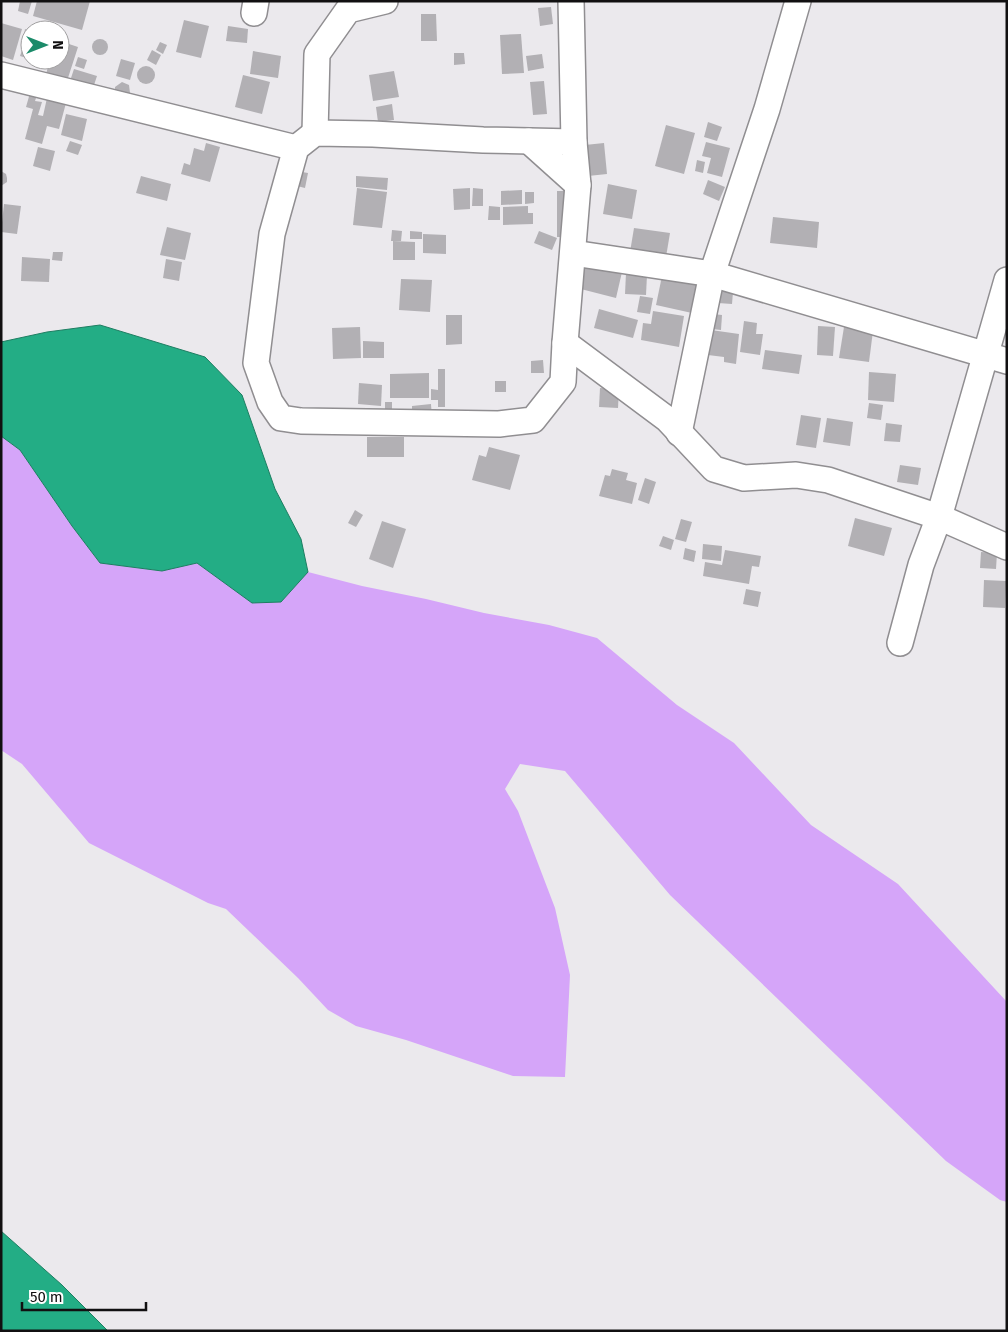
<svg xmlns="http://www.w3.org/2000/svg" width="1008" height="1332" viewBox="0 0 1008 1332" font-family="'Fira Sans',sans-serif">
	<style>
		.green { fill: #d5a5f9 }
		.water { fill: #23ad85; stroke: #1e7e62 }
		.building { fill: #b2b0b4 }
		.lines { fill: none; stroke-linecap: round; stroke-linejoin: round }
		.minor-casing { stroke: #908e91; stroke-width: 28 }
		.minor { stroke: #fff; stroke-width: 25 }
	</style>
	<rect width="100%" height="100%" fill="#ebe9ed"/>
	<path class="green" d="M1,436L20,450L72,526L100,563L161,571L197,563L253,603L281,602L308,572L362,586L426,599L484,613L549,625L597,638L677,705L734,743L811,825L898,884L1007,1002V1202L1000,1200L946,1161L670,895L565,771L520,764L505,789L518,811L555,908L570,975L565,1077L513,1076L406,1040L356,1026L328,1010L298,978L226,909L208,903L89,843L22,764L1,750Z"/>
	<g class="water">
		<path d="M100,325L205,357L242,395L275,489L301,539L308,572L281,602L252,603L197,563L162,571L100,563L72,526L20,450L1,436V342L47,332Z"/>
		<path d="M1,1231L62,1285L108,1331H1Z"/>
	</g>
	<g class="building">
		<path d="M20,1H32L28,14L18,11Z"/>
		<path d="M37,1H90L82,30L33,16Z"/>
		<path d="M551,7L553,24L540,26L538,8Z"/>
		<path d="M421,14H436L437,41H421Z"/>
		<path d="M184,20L209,26L201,58L176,52Z"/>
		<path d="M1,23L22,29L13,60L1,56Z"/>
		<path d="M228,26L248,29L247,43L226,41Z"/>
		<path d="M25,29L30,31V59L20,56L27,36L24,35Z"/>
		<path d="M521,34L524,73L502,74L500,35Z"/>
		<circle cx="100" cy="47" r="8"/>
		<path d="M60,41L78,47L67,81L46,74L50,60H60Z"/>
		<path d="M160,42L167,45L163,54L156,50Z"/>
		<path d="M152,50L161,55L156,65L147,60Z"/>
		<path d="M253,51L281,56L278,78L250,74Z"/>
		<path d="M454,53H464L465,64L454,65Z"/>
		<path d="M542,54L544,68L528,71L526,56Z"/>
		<path d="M78,57L87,60L84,69L75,66Z"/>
		<path d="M121,59L135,63L130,80L116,76Z"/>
		<circle cx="146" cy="75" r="9"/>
		<path d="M74,69L97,76L92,91L69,84Z"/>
		<path d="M394,71L399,97L373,101L369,75Z"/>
		<path d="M243,75L270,82L262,114L235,107Z"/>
		<path d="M544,81L547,114L533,115L530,82Z"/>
		<path d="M122,82L129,85L130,93L128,97L115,91V87Z"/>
		<path d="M30,93L37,95L35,101L42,102L38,115L43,116L47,98L66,103L59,129L47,126L42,144L25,139L33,109L26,107Z"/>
		<path d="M392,104L394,120L378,122L376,107Z"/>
		<path d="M66,114L87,119L82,141L61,135Z"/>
		<path d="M708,122L722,127L717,141L704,137Z"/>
		<path d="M666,125L695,133L684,174L655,166Z"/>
		<path d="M70,141L82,145L78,155L66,151Z"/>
		<path d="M706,142L730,148L722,177L707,173L711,158L702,156Z"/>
		<path d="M206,143L220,147L210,182L181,174L184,163L190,165L194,148L204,151Z"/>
		<path d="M604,143L607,174L588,176L585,145Z"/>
		<path d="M38,147L55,151L50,171L33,166Z"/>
		<path d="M697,160L705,162L703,173L695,171Z"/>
		<path d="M1,171L6,174L7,178V182L1,186Z"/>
		<path d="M296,171L308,173L305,188L293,185Z"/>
		<path d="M141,176L171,184L167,201L136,193Z"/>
		<path d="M356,176L388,178L387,190L356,187Z"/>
		<path d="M708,180L725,187L719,201L703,194Z"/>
		<path d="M608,184L637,190L632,219L603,214Z"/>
		<path d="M357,188L387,192L382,228L353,225Z"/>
		<path d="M470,188V209L454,210L453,189Z"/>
		<path d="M473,188L483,189V206H472Z"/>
		<path d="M522,190V204L501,205V191Z"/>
		<path d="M557,191H572L571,237H557Z"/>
		<path d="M525,192H534V203L525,204Z"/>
		<path d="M4,204L21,206L17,234L1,232Z"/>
		<path d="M489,206L500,207V220H488Z"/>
		<path d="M528,206V213H533V224L503,225V207Z"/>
		<path d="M773,217L819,222L817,248L770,243Z"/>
		<path d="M167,227L191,233L185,260L160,255Z"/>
		<path d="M634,228L670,233L666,257L630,252Z"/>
		<path d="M392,230L402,231L401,241H391Z"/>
		<path d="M410,231L422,232V239H410Z"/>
		<path d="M539,231L557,238L552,250L534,243Z"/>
		<path d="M423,234L446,235V254L423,253Z"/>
		<path d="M393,241L415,242V260H393Z"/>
		<path d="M53,252H63L62,261L52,260Z"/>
		<path d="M22,257L50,259L49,282L21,281Z"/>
		<path d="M166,259L182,262L179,281L163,278Z"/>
		<path d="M579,262L622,272L616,298L573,287Z"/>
		<path d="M626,273L647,275L646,295L625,294Z"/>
		<path d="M662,276L698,284L692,313L656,305Z"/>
		<path d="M401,279L432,280L430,312L399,310Z"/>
		<path d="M719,291L733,292L732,304L718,303Z"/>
		<path d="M640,296L653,298L650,314L637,312Z"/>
		<path d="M599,309L638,320L633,338L594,328Z"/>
		<path d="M653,311L684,316L679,347L641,340L643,323L651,324Z"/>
		<path d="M713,314L722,315L721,330L712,329Z"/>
		<path d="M446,315H462V344L446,345Z"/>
		<path d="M744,321L757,323L756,334H763L760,355L740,352Z"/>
		<path d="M818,326L835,327L833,356L817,355Z"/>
		<path d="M360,327L361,358L333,359L332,328Z"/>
		<path d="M844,327L873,331L869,362L839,358Z"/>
		<path d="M711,330L739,334L736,364L724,362V357L708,355Z"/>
		<path d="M363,341L384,342V358H363Z"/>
		<path d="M765,350L802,355L799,374L762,369Z"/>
		<path d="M543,360L544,373H531V361Z"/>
		<path d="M438,369H445V407H438V400H431V389L438,390Z"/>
		<path d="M869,372L896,374L894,402L868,400Z"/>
		<path d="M429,373V398H390V374Z"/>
		<rect x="495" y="381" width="11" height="11"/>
		<path d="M359,383L382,385L381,406L358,404Z"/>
		<path d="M600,388L619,389L618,408L599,407Z"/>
		<rect x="385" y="402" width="7" height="11"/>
		<path d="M869,403L883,405L881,420L867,418Z"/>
		<path d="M431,404L432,418L412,419V406Z"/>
		<path d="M801,415L821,418L816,448L796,445Z"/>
		<path d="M827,418L853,422L850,446L823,442Z"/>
		<path d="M886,423L902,425L900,442L884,441Z"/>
		<rect x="367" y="437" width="37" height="20"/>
		<path d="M489,447L520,455L510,490L472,480L479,455L486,457Z"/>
		<path d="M900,465L921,468L918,485L897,482Z"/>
		<path d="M612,469L628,473L626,480L637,483L632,504L599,496L605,475L610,476Z"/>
		<path d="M645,478L656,482L649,504L638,500Z"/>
		<path d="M355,510L363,515L356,527L348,523Z"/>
		<path d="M855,518L892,528L884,556L848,546Z"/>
		<path d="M681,519L692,522L686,542L675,539Z"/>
		<path d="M382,521L406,529L393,568L369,559Z"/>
		<path d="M663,536L674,540L671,550L659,546Z"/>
		<path d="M703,544L722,546L721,561L702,559Z"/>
		<path d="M685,548L696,551L694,562L683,559Z"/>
		<path d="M725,550L761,556L759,567L752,566L749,584L703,576L705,562L722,565Z"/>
		<path d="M981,552L997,553L996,569L980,568Z"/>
		<path d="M984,580L1006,581L1005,608L983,607Z"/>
		<path d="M746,589L761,592L758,607L743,604Z"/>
	</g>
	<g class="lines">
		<g class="minor-casing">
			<g id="minor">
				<path d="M571,1L574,142L578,185L565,343L667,419L714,469L744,478L796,475L828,480L939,517L1007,547"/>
				<path d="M254,13L256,1"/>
				<path d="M1,75L296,148"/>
				<path d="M315,133L317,54L348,10L385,1"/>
				<path d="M529,141L578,185"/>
				<path d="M573,253L712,274L1007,361"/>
				<path d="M565,343L563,382L533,420L499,424L301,421L281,418L270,402L256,363L272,234L296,148L315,133L373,134L483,140L574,142"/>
				<path d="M679,433L712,274L767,109L798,1"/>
				<path d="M900,643L921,565L939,517L1007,280"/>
			</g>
		</g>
		<use href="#minor" class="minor"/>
	</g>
	<rect width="1008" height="1332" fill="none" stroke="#111011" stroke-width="5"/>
	<g transform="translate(45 45) rotate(90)"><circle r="24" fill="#ffffff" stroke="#a09fa0"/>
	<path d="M0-4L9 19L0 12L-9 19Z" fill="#1c8b6a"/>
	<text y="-8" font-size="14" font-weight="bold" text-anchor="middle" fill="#111011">N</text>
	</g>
	<path d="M22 1302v8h124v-8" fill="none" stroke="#111011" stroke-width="2.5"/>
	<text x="30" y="1302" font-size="15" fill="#111011" stroke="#ffffff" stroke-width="4" paint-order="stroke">50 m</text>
</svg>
